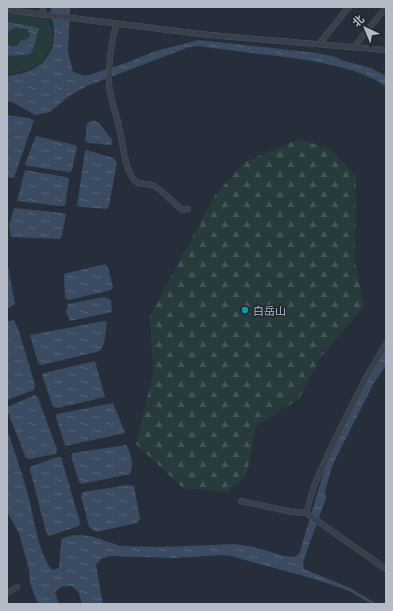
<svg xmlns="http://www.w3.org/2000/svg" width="393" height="611" viewBox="0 0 393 611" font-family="Manrope,'Noto Sans SC',sans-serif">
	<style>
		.forest { fill: url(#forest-firs) }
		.park { fill: #273b3c }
		.water { fill: url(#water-ripples) }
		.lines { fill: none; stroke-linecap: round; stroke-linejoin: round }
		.minor-casing { stroke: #565e68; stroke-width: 6 }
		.minor { stroke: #38404b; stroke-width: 5.5 }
		.culture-dot { fill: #0f9aa8; stroke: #1d252f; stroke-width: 1.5 }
		.labels { text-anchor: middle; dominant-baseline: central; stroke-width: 3; stroke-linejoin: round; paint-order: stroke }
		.poi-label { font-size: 11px; fill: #b4bbc6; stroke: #1d252f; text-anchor: start }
	</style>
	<defs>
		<pattern id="forest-firs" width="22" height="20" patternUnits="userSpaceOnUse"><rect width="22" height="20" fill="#273b3c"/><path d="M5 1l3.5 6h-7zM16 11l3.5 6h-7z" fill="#445557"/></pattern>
		<pattern id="water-ripples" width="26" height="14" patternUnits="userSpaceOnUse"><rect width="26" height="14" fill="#3b4b62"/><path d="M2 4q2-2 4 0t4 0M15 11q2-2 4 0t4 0" fill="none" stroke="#556377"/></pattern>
	</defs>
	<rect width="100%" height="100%" fill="#252e3a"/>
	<path class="forest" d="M299,139L332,150L356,177L355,262L364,306L320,358L299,399L256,426L251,455L246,475L228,492L183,488L136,444L153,374L150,316L215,195L245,162Z"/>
	<path class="park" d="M7,12L49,20C61,53 39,71 7,74Z"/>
	<g class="water">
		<path d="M51,7H70L68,52L73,72L85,76L126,63L156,51L198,40L317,53L336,57L341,60L371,68L386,76V87C359,66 303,59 269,55C245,52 221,49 197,46L189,47L87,86L69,96L50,112L35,115L14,103L7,101V76C36,72 55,61 54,29C53,21 50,14 51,7Z"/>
		<path d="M7,22L39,28L35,43L31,53L26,55L7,56V45C13,47 18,47 21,41L27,39L30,36L28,29C19,28 12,25 7,34Z"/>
		<path d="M7,115L29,118L34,120L14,178L7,177Z"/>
		<path d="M94,120L100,124L113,141L111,145L89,143L85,141L87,123Z"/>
		<path d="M36,136L75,145L77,147L72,170L69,172L27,166L25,164Z"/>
		<path d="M87,150L113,158L117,162L109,206L106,209L81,207L77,206L85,151Z"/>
		<path d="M25,170L66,177L69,179L65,206H59L17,201Z"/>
		<path d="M14,208L64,213L66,215L62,235L60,239L11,237L9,225Z"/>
		<path d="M7,261L15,304L7,309Z"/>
		<path d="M105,264L108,267L113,287L111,290L69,300L65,298L64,274Z"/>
		<path d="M104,297L111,300L112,312L70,321L66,312L68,304Z"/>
		<path d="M14,320L19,331L35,385L34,390L7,400V321Z"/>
		<path d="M104,321L107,322L104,344L100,351L42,365L38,363L30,335Z"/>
		<path d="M386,347V365L374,383L335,460L330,473L325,492L326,498L303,562L304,569L350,588L377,604C367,604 358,595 349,591C311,576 271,568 231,556L222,555L174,558L110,556L101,559L96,565L103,604H82L79,593L72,586L61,587L55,592L59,604H38L30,583L29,570L19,533L7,512V429C14,450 21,470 27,491C34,515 37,551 52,570L59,568C60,558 60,548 62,538L74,535L91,536L120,546L160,547L236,544L254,547L284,556L294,557L298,555L300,551L325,468L368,377Z"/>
		<path d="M95,361L105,397L58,408L53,407L42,375L44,373Z"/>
		<path d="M35,395L38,398L57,449L56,454L29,459L26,458L7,410V407Z"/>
		<path d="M113,403L125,433L65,446L56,417L57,414Z"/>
		<path d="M126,445C131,451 134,467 130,474L82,484L79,482L71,455L73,453Z"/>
		<path d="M57,457H61L80,522L79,526L49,536L46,532L30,470V467Z"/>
		<path d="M128,485L134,486L140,519L137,523L96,532L89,527L81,496L83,492Z"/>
	</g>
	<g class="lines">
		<g class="minor-casing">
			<g id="minor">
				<path d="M7,9L23,12L209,35L386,50"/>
				<path d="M42,15L43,7"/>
				<path d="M117,24C110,42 109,63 109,82C109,97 116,112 119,127C123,142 124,168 134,180C139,186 148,183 154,186C160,188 176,205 182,210L188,209"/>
				<path d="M319,44L349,7"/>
				<path d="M354,47L386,7"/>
				<path d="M241,501L292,512L306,513L386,569"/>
				<path d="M306,513L315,483L339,431L368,374L386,344"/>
				<path d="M7,593L17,587"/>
			</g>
		</g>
		<use href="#minor" class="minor"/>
	</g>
	<circle class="culture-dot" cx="245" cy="310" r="4"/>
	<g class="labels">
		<g class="poi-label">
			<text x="253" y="310">白岳山</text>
		</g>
	</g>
	<rect width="393" height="611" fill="none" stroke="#b4bbc6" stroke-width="16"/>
	<g transform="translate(365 28) rotate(316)" stroke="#1d252f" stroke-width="3" paint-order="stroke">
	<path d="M0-3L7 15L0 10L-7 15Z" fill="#b4bbc6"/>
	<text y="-6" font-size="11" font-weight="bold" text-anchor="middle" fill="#b4bbc6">北</text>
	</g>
</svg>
